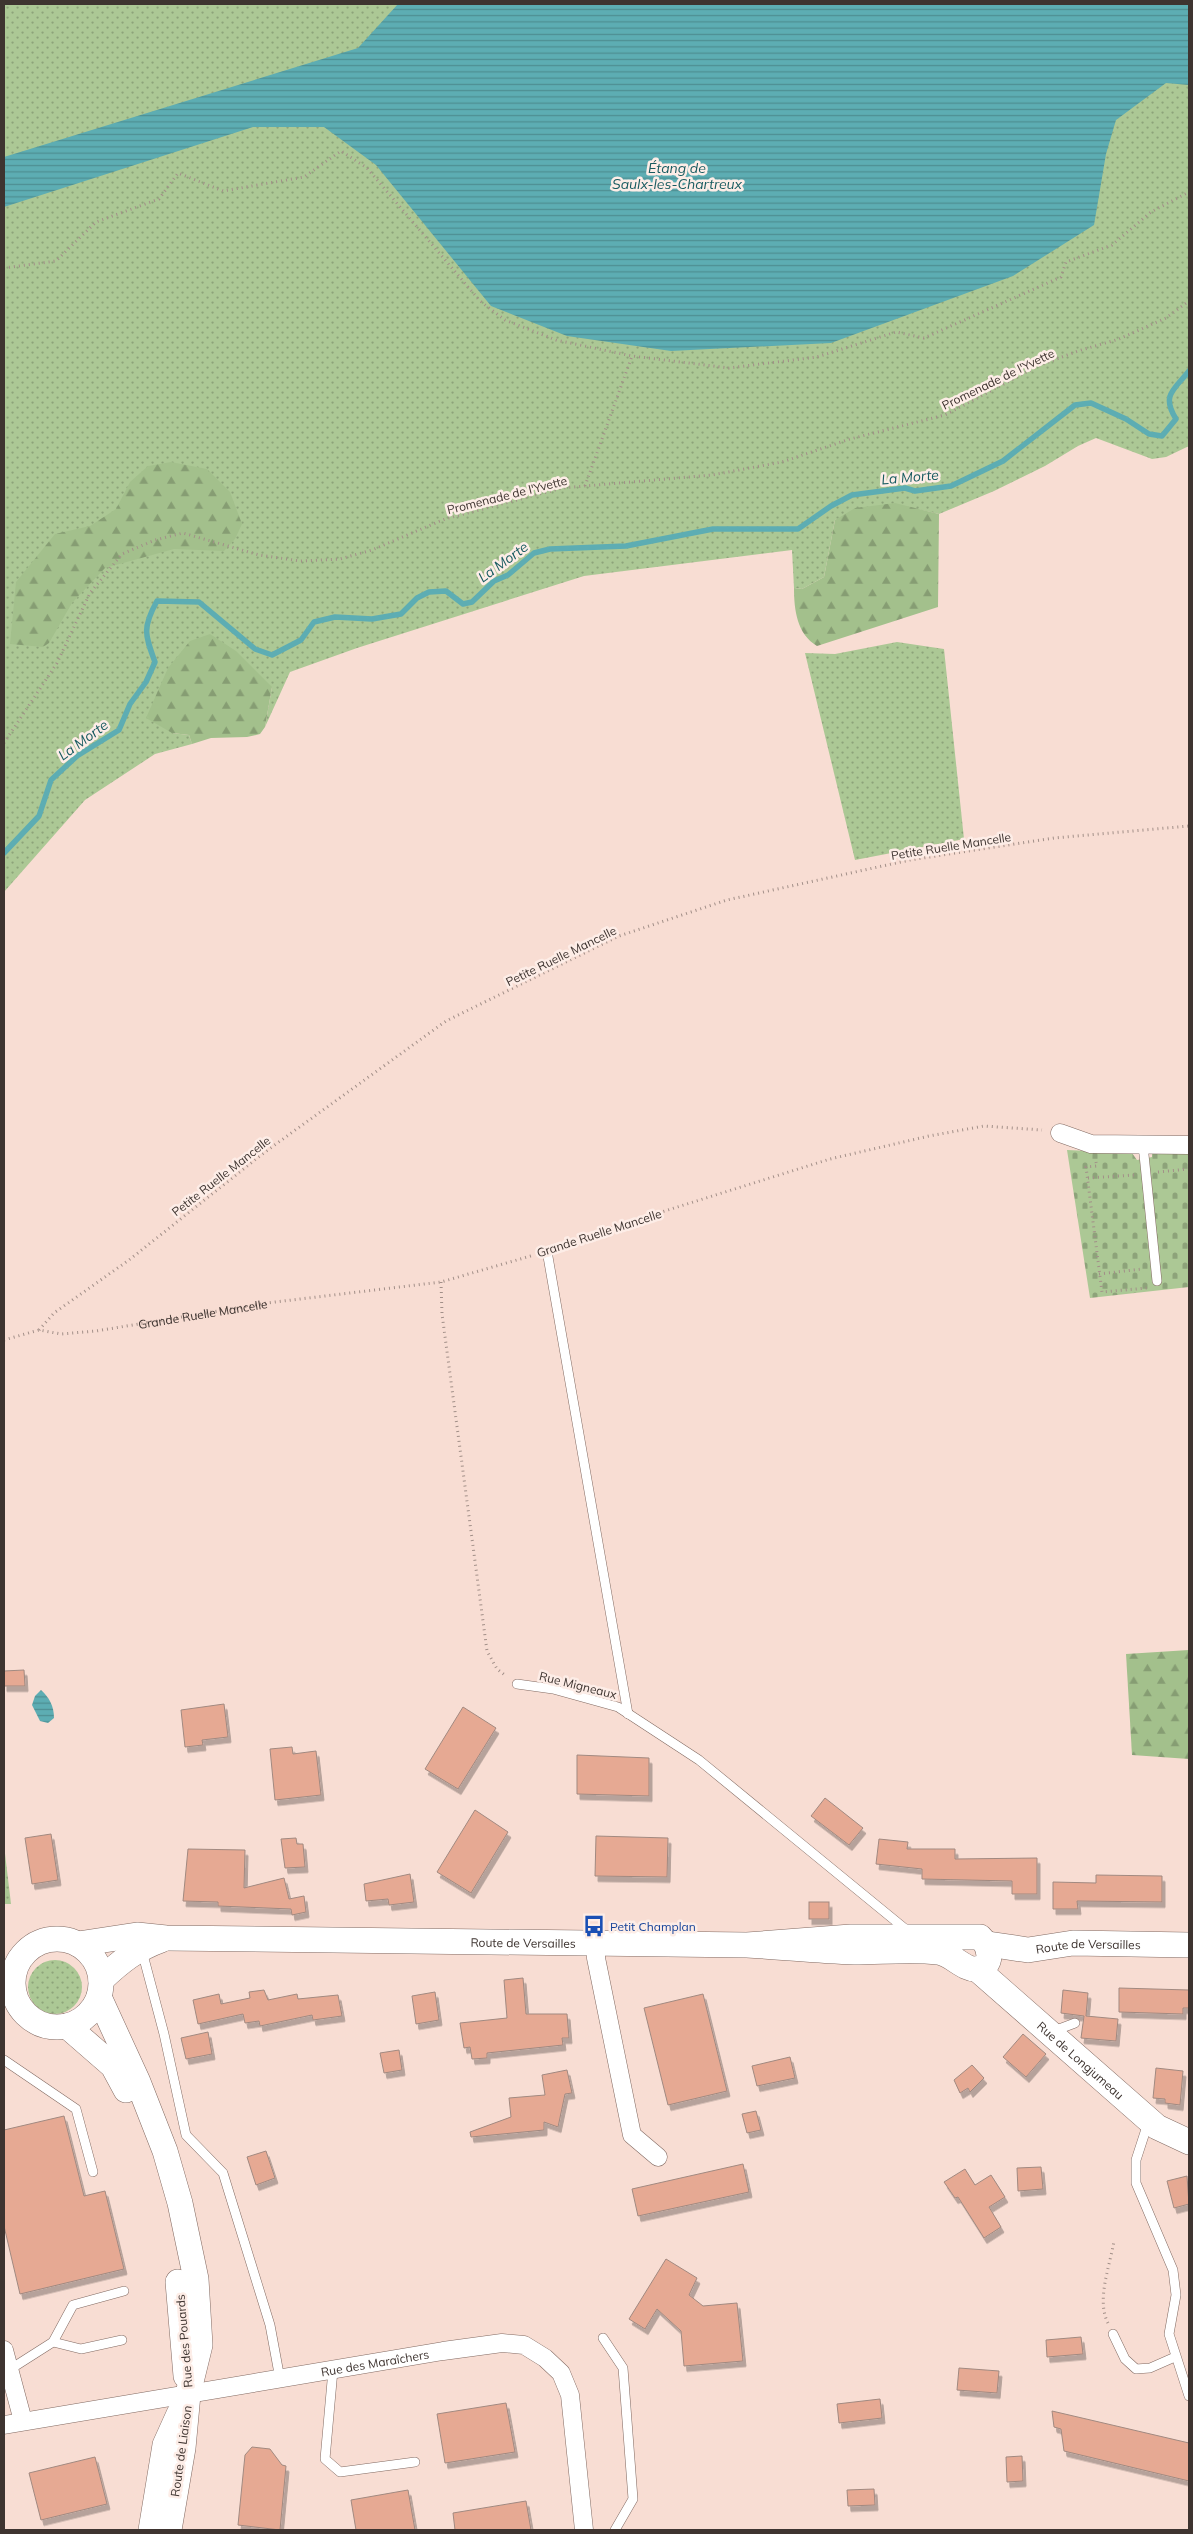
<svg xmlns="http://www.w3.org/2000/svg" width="1193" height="2534" viewBox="0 0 1193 2534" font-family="Mulish,sans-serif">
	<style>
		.grass { fill: url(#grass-dots) }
		.forest { fill: url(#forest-firs) }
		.cemetery { fill: url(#cemetery-stones) }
		.water { fill: url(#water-rules) }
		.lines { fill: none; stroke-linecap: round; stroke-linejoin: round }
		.stream { stroke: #5dadb3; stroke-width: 5.5 }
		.building { fill: #e6a993; stroke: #a18980; filter: url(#shadow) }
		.lane-casing { stroke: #826a62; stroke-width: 10 }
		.street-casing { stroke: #826a62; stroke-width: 19 }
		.secondary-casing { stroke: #826a62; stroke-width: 26 }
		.path { stroke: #a28f88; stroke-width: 3; stroke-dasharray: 1 4; stroke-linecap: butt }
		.lane { stroke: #fff; stroke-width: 9 }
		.street { stroke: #fff; stroke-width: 18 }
		.secondary { stroke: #fff; stroke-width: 25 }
		.labels { text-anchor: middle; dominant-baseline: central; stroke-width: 5; stroke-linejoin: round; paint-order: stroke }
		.street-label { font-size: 12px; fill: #3e3430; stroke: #fdede7 }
		.transit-label { font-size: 12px; fill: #164399; stroke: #fdede7; text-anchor: start }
		.water-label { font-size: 14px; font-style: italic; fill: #185b60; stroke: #fdede7 }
	</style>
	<defs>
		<pattern id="grass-dots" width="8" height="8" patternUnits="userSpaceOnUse" patternTransform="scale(1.25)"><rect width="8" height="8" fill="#acc895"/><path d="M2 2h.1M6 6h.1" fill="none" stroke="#8da37a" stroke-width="1.8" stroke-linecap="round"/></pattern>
		<pattern id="forest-firs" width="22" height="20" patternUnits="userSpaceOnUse" patternTransform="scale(1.25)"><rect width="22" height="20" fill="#a3c08c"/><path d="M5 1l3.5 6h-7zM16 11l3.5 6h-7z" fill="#869d73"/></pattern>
		<pattern id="cemetery-stones" width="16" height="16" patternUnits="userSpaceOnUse" patternTransform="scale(1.25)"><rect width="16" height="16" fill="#acc895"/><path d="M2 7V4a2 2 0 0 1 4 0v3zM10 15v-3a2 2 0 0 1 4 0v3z" fill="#8da37a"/></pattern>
		<pattern id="water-rules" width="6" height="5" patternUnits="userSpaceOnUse" patternTransform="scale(1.25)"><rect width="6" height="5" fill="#5dadb3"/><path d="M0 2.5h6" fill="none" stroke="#4e8e92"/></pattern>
		<filter id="shadow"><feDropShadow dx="3" dy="5.5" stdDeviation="0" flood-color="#0004"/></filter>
	</defs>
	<rect width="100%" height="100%" fill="#f8ddd3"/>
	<g class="grass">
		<path d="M4,4H1189V446L1166,457L1152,459L1096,438L1078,446L1045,466L994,491L939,514L895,504L835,520L824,577L802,589L794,588L792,550L584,576L357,648L290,672L265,727L272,687L172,733L189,735L192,744L155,754L85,800L4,892Z"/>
		<path d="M897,642L944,649L964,839L855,860L805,653L835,654Z"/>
		<path d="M4,1845L11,1904H4Z"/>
		<circle cx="55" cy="1987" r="27"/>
	</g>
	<g class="forest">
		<path d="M171,462L207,469L230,492L242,524L235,539L224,551L174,549L105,568L72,603L49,643L43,647L10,644L16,582L55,534L90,526L116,509L130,482L148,466Z"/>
		<path d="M895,503L939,514L938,607L817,646C797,634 794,610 794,588L802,589L824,577L835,520L855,508Z"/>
		<path d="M210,634L236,651L272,687L265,727L260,734L247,737L211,738L192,744L189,735L172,733L146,718L168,668L190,641Z"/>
		<path d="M1189,1650V1759L1132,1755L1126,1654Z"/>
	</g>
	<path class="cemetery" d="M1067,1150L1132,1153L1137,1160L1152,1157V1152L1189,1154V1287L1090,1298Z"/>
	<g class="water">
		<path d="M398,4H1189V85L1166,83L1116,120L1106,154L1094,225L1013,276L831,343L671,351L567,336L491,306L376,165L324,127H253L4,207V157L358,48Z"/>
		<path d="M41,1690C49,1697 54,1706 54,1718L48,1723L40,1721L32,1705L35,1696Z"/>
	</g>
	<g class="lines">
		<path class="stream" d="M4,853L39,816L51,780L77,756L119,730L130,704L146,682L155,662C145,635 142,628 157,601L199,602L255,649L272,655L301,640L314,622L335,617L372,619L401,614L417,598L429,592L446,591L463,604L472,602L494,581L508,575L534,553L550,549L626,546L713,529H798L831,506L852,495L905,488L915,491L951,486L1003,461L1075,405L1091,403L1126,419L1149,434L1162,436L1176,419C1161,395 1174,390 1189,371"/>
	</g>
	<g class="building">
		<path d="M24,1670L25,1686H4V1671Z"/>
		<path d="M224,1704L228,1737L202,1740L203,1745L185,1747L181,1710Z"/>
		<path d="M463,1707L496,1728L458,1789L425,1769Z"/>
		<path d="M292,1747L293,1754L316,1751L321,1795L275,1800L270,1749Z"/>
		<path d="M577,1755L649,1758V1796L577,1794Z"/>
		<path d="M825,1798L863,1828L849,1845L811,1816Z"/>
		<path d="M475,1810L508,1832L471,1893L437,1872Z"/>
		<path d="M51,1834L58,1880L32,1884L25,1838Z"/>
		<path d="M596,1836L668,1838L667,1877L595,1876Z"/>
		<path d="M296,1838L297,1844H303L305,1867L285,1868L281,1839Z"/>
		<path d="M879,1839L908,1842L907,1849H955V1859L1037,1858V1894H1012V1881L922,1879V1869L876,1864Z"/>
		<path d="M188,1849L245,1850L244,1888L284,1878L289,1899L304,1896L306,1912L292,1915L291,1909L218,1906V1902L183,1901Z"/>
		<path d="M410,1874L414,1902L389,1905L388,1899L366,1901L364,1884Z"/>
		<path d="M1096,1875L1162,1876V1902L1077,1901L1078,1909H1053V1882L1096,1883Z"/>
		<rect x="809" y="1902" width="20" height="17"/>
		<path d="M523,1978L526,2014H567L569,2038H562L563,2045L487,2053V2058L472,2059L470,2047L464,2048L460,2023L507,2018L504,1980Z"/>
		<path d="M1119,1988L1189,1990V2008H1183V2014L1119,2012Z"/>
		<path d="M264,1990L268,2000L297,1994L298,1999L338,1995L342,2016L313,2020L312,2015L260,2026L259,2021L245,2023L243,2014L198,2024L193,2000L219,1994L221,2004L250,1998L249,1992Z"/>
		<path d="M1063,1990L1088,1993L1086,2016L1118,2019L1116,2041L1081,2038L1084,2016L1061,2013Z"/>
		<path d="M435,1992L439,2020L416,2024L412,1996Z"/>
		<path d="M703,1994L727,2091L668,2105L644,2008Z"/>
		<path d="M208,2032L212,2054L186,2059L181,2038Z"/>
		<path d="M1023,2034L1046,2054L1026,2077L1003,2057Z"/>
		<path d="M399,2050L402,2070L384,2073L380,2053Z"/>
		<path d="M790,2057L795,2078L757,2086L752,2066Z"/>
		<path d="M972,2065L984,2078L970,2092L968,2088L960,2093L954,2080Z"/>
		<path d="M1156,2068L1183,2071L1180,2105L1165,2103V2099L1153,2098Z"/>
		<path d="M567,2070L572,2093L565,2094L558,2127L544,2122V2130L471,2137L470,2132L511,2117L509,2098L545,2095L542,2075Z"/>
		<path d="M756,2111L761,2130L747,2133L742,2114Z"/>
		<path d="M64,2116L84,2196L105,2191L124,2269L20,2294L4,2226V2130Z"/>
		<path d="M266,2151L275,2178L256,2185L247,2157Z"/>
		<path d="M743,2164L749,2192L638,2216L632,2189Z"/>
		<path d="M1041,2167L1043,2189L1018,2191L1017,2168Z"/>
		<path d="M965,2169L975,2185L991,2175L1005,2197L989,2207L1001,2227L984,2238L958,2197L955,2198L944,2182Z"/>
		<path d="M1187,2176L1189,2204L1174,2208L1167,2181Z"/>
		<path d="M666,2259L697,2278L689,2295L703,2306L737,2303L743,2361L684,2366L681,2331L657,2309L645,2329L629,2319Z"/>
		<path d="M1081,2337L1083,2354L1047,2357L1046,2340Z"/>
		<path d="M959,2368L999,2371L997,2393L957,2390Z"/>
		<path d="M880,2399L882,2418L839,2423L837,2404Z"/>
		<path d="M506,2403L515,2452L445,2463L437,2414Z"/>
		<path d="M1052,2411L1189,2443V2481L1064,2451L1061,2429L1054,2427Z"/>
		<path d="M252,2447L270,2449L282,2465L286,2466L280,2530L238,2525L245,2455Z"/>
		<path d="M1022,2456L1023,2481L1007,2482L1006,2457Z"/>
		<path d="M95,2457L107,2504L41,2520L29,2473Z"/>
		<path d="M874,2489L875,2505L848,2506L847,2490Z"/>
		<path d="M408,2490L415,2530H356L351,2500Z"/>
		<path d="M526,2501L531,2530H455L453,2513Z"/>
	</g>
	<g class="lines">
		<g class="lane-casing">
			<g id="lane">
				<path d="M1143,1145L1157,1281"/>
				<path d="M547,1251L628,1714"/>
				<path d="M517,1684L553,1689L618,1707L699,1760L909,1932"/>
				<path d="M142,1951L164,2034L186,2135L223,2173L270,2325L280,2379"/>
				<path d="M1054,2035L1059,2029L1075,2023"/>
				<path d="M4,2060L76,2109L93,2172"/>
				<path d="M1148,2123L1136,2160V2183L1173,2270L1176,2295L1169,2334L1189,2396"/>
				<path d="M1113,2334L1125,2359L1136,2369L1150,2368L1175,2357"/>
				<path d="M603,2338L623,2368L633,2499L615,2530"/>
				<path d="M53,2342L73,2305L124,2291"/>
				<path d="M9,2370L53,2342L81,2349L122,2340"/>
				<path d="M333,2370L325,2459L340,2472L415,2462"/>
			</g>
		</g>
		<g class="street-casing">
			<g id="street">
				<path d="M1060,1133L1091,1144L1189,1145"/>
				<path d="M596,1943V1958L632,2135L658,2157"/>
				<path d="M4,2350L23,2421"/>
				<path id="s2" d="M4,2425L443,2351L502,2343L524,2345L545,2358L561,2373L570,2395L584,2530"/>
			</g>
		</g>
		<g class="secondary-casing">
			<g id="secondary">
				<circle cx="57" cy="1983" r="44"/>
				<path id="s3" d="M78,1944L137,1935L166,1938L747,1945L851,1937H980C990,1946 995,1967 976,1969C964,1970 952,1954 938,1952C911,1949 882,1952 854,1952C819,1951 783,1947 747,1945"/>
				<path id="s4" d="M988,1944L1028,1950L1073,1943L1189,1945"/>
				<path id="s5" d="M977,1969L1157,2127L1189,2142"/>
				<path d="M101,1980C120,1962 136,1949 161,1940"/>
				<path d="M99,1997L138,2082L165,2151L180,2203L196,2279L200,2345L188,2394L183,2448L169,2530"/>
				<path d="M67,2026L113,2066L126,2090"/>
				<path d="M178,2282L186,2376"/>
				<path d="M151,2530L165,2445L179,2414"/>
			</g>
		</g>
		<g class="path">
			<path d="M4,268L56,261L96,222L159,199L178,173L223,191L304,177L341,151L367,168L480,301L505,320L556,340L632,356L729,368L817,357L896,332L924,338L1061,277L1066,262L1112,245L1151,212L1189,192"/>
			<path d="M585,486L632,356"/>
			<path d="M4,743L57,663L90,593L122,554L155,540L183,533L259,555L300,561L340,559L372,550L445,519L562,488L712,475L782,462L850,439L945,415L1038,366L1078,351L1119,339L1166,318L1189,301"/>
			<path d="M1096,1162L1097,1166L1086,1167L1102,1292L1147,1288"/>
			<path d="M1158,1172L1189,1169"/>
			<path d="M1088,1178L1134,1175"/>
			<path d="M559,1246L601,1231L830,1159L929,1136L984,1126L1042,1130"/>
			<path d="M1099,1274L1142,1269"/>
			<path d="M441,1282L442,1314L487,1651L497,1669L506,1676"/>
			<path d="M39,1330L54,1313L129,1260L265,1152L446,1021L619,936L727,900L910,860L1054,838L1189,826"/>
			<path id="s1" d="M4,1340L39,1330L61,1334L96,1331L267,1303L441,1282L534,1255"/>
			<path d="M1108,2323C1096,2300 1110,2266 1114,2241"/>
		</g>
		<use href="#lane" class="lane"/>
		<use href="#street" class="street"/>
		<use href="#secondary" class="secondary"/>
	</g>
	<defs>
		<g id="bus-bare" transform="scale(1.725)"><path d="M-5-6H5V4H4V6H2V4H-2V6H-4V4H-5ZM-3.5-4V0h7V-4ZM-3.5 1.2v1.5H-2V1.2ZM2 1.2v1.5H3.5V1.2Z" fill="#1a4fb4" stroke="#fdede7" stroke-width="2.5" paint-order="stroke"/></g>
	</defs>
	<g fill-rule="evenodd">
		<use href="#bus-bare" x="594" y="1926"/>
	</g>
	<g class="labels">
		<g class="street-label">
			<text transform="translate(998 379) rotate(-26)">Promenade de l'Yvette</text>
			<text transform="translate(507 495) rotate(-14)">Promenade de l'Yvette</text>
			<text transform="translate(951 846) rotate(-9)">Petite Ruelle Mancelle</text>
			<text transform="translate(561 956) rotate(-26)">Petite Ruelle Mancelle</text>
			<text transform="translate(221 1176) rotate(-38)">Petite Ruelle Mancelle</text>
			<text transform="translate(599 1233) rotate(-18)">Grande Ruelle Mancelle</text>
			<text stroke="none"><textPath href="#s1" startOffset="202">Grande Ruelle Mancelle</textPath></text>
			<text transform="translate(578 1685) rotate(14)">Rue Migneaux</text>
			<text stroke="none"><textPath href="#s3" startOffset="446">Route de Versailles</textPath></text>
			<text stroke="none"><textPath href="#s4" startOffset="101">Route de Versailles</textPath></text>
			<text stroke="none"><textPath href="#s5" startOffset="138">Rue de Longjumeau</textPath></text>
			<text transform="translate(184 2341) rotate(-95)">Rue des Pouards</text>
			<text stroke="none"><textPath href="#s2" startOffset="376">Rue des Maraîchers</textPath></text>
			<text transform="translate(181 2451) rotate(-82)">Route de Liaison</text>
		</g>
		<g class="transit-label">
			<text x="610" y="1926">Petit Champlan</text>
		</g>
		<g class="water-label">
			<text x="677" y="168">Étang de<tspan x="677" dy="16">Saulx-les-Chartreux</tspan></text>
			<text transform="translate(910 477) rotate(-5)">La Morte</text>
			<text transform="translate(503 562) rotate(-36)">La Morte</text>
			<text transform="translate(83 740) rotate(-36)">La Morte</text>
		</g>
	</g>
	<rect width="1193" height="2534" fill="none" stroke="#3e3430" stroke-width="10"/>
</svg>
